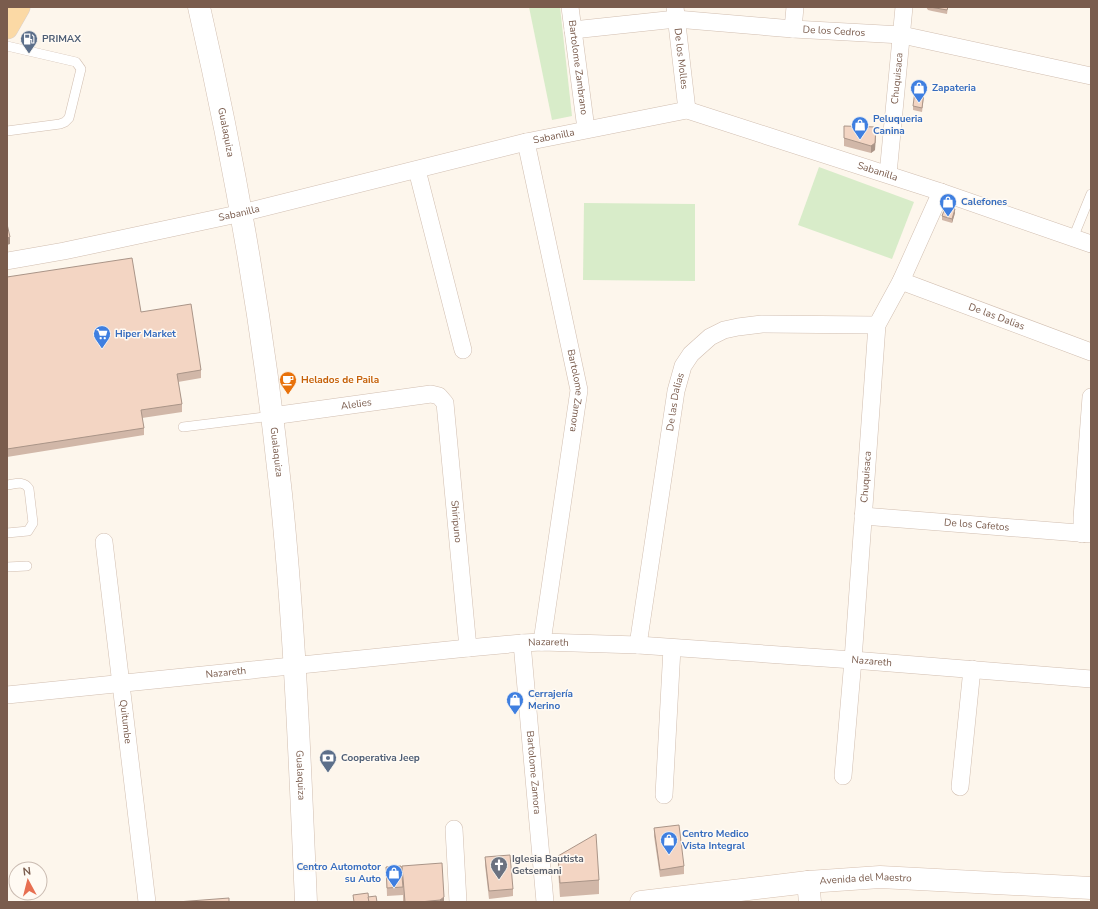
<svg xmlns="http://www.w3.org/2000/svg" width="1098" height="909" viewBox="0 0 1098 909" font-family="'Nunito Sans',sans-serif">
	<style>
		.green { fill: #d8ecc9 }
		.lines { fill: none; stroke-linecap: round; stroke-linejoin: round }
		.service-casing { stroke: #d1beb0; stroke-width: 10 }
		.minor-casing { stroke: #d1beb0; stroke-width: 18 }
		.tertiary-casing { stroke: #d1beb0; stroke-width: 23 }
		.secondary-casing { stroke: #d6c0b0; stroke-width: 23 }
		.primary-casing { stroke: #dad1cd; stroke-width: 23 }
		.service { stroke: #fff; stroke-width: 9 }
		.minor { stroke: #fff; stroke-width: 17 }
		.tertiary { stroke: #fff; stroke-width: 22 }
		.secondary { stroke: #fff; stroke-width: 22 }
		.primary { stroke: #fbd9a5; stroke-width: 22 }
		.wall { fill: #d1b7a8 }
		.shaded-wall { fill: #aa9588 }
		.building { fill: #f3d5c3; stroke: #aa9588 }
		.labels { text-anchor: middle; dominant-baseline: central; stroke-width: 3; stroke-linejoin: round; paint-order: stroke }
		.street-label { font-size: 10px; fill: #7a5c4d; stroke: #fffaf3 }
		.service-label { font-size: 10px; font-weight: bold; fill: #4e5e75; stroke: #fffaf3; text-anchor: start }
		.shop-label { font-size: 10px; font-weight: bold; fill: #366cbe; stroke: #fffaf3; text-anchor: start }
		.food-label { font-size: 10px; font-weight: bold; fill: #c56008; stroke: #fffaf3; text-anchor: start }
		.worship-label { font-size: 10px; font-weight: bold; fill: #5b616d; stroke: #fffaf3; text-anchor: start }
	</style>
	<rect width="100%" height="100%" fill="#fdf6ec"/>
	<g class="green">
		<path d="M529,7H560L572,116L552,120Z"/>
		<path d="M819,167L914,202L892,259L798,225Z"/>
		<path d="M584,203L695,204V281L583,280Z"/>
	</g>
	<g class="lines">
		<g class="service-casing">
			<g id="service">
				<path d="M7,46L76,62L81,69L69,118L65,122L60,124L7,131"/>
				<path d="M1073,238L1091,194"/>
				<path d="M183,427L272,416"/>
				<path d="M7,485C15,484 24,480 29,489L33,523L28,531L7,533"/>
				<path d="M7,567L27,566"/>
			</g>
		</g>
		<g class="minor-casing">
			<g id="minor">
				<path id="s1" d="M570,7L586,129"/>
				<path id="s2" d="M675,7L687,110"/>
				<path d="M793,29L795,7"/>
				<path id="s3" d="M573,30L676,19L793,29L902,35L1091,76"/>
				<path id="s4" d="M526,142L579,390L542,642"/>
				<path d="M417,170L463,350"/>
				<path id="s5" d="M888,174L904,7"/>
				<path id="s6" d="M7,261L64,251L242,213L526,142L687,110L941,192L1091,244"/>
				<path id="s7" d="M901,281L1091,352"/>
				<path id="s8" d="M272,416L431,394L439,396L445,403L468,648"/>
				<path id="s9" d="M863,516L1091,534"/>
				<path d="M1082,534V518L1091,397"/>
				<path id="s10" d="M104,542L147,902"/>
				<path id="s11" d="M522,643L545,902"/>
				<path id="s12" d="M638,645L676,391L683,366L691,354L710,337L724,330L738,327L762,324L877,325"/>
				<path id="s13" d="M7,695L468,648L522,643L542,642L638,645L853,660L1091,679"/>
				<path id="s14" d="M843,776L853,660L877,325L901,281L941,192"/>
				<path d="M960,787L972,669"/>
				<path d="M664,795L672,648"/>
				<path d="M454,829L458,902"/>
			</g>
		</g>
		<g class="tertiary-casing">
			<g id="tertiary">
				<path id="s15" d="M199,7C236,168 264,331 281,494C295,630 300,766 306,902"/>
			</g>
		</g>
		<g class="secondary-casing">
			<g id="secondary">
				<path d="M808,882L810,902"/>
				<path id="s16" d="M641,902L808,882L880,877L1091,888"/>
			</g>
		</g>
		<g class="primary-casing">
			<path id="primary" d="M7,28L19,7"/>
		</g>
		<use href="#service" class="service"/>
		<use href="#minor" class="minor"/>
		<use href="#tertiary" class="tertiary"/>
		<use href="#secondary" class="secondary"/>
		<use href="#primary" class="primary"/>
	</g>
	<g class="wall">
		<path d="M926,7H948L947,14L932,11L928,10Z"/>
		<path d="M924,96L922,112L913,110V106Z"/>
		<path d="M844,126L876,134L875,150L871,153L844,146Z"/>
		<path d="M955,213L952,223L942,220V216Z"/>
		<path d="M7,277L141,312L201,370V378L178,382L182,404V412L142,418L144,428V435L7,457Z"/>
		<path d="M654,828L684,866V874L660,877L654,836Z"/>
		<path d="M558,856L599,880V894L560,897L558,870Z"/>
		<path d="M485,857L513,889V896L489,899L485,865Z"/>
		<path d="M401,866L444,902H403V891V895L387,896L386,867Z"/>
	</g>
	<g class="shaded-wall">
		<path d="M876,127L875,150L871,153V146Z"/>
		<path d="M955,209V213L952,223V219Z"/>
		<path d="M10,237V244L7,245V238Z"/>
		<path d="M444,897V902H440V900Z"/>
	</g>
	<g class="building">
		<path d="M930,7H948L947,10Z"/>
		<path d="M915,91L924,92L922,108L913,106Z"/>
		<path d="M844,126L876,127L875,143L871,146L844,138Z"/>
		<path d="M949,207L955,209L952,219L942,216L945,208Z"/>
		<path d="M7,224L10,237L7,238Z"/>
		<path d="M132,258L141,312L191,304L201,370L177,374L182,404L141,410L144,428L7,449V277Z"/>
		<path d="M679,825L684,866L660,870L654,828Z"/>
		<path d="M596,834L599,880L560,883L558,856Z"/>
		<path d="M510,855L513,889L489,891L485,857Z"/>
		<path d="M442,863L444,897L440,900L420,902H405L402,866Z"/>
		<path d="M401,866L403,887L387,888L386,867Z"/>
		<path d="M368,893L369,902H354L353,895Z"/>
		<path d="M376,896L377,902H369L368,897Z"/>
		<path d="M229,898V902H177Z"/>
	</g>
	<defs>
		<g id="fuel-pin" transform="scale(0.9)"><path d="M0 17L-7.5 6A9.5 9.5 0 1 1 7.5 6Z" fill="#5c6f8a" stroke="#fffaf3"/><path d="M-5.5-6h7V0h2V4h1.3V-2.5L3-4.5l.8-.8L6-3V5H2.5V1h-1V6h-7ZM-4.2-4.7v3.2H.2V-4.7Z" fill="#fff"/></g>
		<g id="shop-pin" transform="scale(0.9)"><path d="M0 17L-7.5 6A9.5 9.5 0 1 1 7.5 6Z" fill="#3f7fe0" stroke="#fffaf3"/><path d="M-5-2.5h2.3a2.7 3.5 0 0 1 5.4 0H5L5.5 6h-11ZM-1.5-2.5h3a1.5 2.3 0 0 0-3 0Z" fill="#fff"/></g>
		<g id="supermarket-pin" transform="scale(0.9)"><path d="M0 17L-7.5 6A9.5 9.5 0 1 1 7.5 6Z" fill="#3f7fe0" stroke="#fffaf3"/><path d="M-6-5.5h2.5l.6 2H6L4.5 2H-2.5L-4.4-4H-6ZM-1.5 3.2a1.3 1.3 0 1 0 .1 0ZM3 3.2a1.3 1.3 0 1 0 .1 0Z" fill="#fff"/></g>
		<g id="cafe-pin" transform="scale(0.9)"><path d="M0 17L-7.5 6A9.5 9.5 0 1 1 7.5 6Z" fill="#e8710a" stroke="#fffaf3"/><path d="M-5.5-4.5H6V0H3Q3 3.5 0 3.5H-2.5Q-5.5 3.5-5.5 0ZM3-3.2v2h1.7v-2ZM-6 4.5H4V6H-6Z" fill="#fff"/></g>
		<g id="bank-pin" transform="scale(0.9)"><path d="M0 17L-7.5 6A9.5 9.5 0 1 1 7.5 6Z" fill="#5c6f8a" stroke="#fffaf3"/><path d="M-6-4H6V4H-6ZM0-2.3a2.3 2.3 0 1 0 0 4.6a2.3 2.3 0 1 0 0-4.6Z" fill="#fff"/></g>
		<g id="church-pin" transform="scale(0.9)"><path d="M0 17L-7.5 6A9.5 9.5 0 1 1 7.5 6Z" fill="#6b7280" stroke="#fffaf3"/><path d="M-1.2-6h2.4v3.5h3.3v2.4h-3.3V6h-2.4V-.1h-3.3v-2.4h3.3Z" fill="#fff"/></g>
	</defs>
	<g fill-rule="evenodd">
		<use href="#fuel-pin" x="29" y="39"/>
		<use href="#shop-pin" x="919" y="88"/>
		<use href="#shop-pin" x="860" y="125"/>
		<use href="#shop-pin" x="948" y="202"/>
		<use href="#supermarket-pin" x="102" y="334"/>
		<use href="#cafe-pin" x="288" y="380"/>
		<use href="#shop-pin" x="515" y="700"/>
		<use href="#bank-pin" x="328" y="758"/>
		<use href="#shop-pin" x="669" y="840"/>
		<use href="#church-pin" x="499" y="865"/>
		<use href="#shop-pin" x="394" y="873"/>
	</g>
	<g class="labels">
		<g class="street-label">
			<text stroke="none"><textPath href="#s3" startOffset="262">De los Cedros</textPath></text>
			<text stroke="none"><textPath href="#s2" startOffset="52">De los Molles</textPath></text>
			<text stroke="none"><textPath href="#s1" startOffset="61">Bartolome Zambrano</textPath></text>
			<text stroke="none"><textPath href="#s5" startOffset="96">Chuquisaca</textPath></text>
			<text stroke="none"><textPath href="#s15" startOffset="128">Gualaquiza</textPath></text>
			<text stroke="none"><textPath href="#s6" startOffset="561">Sabanilla</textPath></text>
			<text stroke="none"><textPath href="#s6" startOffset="897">Sabanilla</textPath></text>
			<text stroke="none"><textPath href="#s6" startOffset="237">Sabanilla</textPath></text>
			<text stroke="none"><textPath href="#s7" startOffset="102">De las Dalias</textPath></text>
			<text stroke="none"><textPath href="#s4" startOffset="254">Bartolome Zamora</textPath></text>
			<text stroke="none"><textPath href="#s12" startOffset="246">De las Dalias</textPath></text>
			<text stroke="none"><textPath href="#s8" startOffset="85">Alelies</textPath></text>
			<text stroke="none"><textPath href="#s15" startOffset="452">Gualaquiza</textPath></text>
			<text stroke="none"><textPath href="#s14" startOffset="300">Chuquisaca</textPath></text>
			<text stroke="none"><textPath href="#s8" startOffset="297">Shiripuno</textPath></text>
			<text stroke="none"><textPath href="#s9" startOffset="114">De los Cafetos</textPath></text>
			<text stroke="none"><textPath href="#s13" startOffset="544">Nazareth</textPath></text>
			<text stroke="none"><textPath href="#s13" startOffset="868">Nazareth</textPath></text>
			<text stroke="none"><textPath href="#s13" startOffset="220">Nazareth</textPath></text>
			<text stroke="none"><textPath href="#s10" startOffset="181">Quitumbe</textPath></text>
			<text stroke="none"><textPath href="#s11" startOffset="130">Bartolome Zamora</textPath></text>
			<text stroke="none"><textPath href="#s15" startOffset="776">Gualaquiza</textPath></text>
			<text stroke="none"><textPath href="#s16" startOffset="226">Avenida del Maestro</textPath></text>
		</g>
		<g class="service-label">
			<text x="42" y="39">PRIMAX</text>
			<text x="341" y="758">Cooperativa Jeep</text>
		</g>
		<g class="shop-label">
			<text x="932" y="88">Zapateria</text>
			<text x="873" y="119">Peluqueria<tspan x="873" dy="12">Canina</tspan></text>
			<text x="961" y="202">Calefones</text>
			<text x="115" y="334">Hiper Market</text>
			<text x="528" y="694">Cerrajería<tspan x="528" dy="12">Merino</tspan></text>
			<text x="682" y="834">Centro Medico<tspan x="682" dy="12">Vista Integral</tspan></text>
			<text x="381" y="867" text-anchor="end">Centro Automotor<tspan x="381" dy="12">su Auto</tspan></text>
		</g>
		<g class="food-label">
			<text x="301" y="380">Helados de Paila</text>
		</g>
		<g class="worship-label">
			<text x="512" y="859">Iglesia Bautista<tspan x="512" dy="12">Getsemani</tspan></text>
		</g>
	</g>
	<rect width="1098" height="909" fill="none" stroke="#7a5c4d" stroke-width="16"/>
	<g transform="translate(28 881) rotate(353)"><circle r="19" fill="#fffaf3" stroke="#cabbb1"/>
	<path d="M0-3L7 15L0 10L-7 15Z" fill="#e76f51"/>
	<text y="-6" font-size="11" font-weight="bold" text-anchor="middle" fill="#7a5c4d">N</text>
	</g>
</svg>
